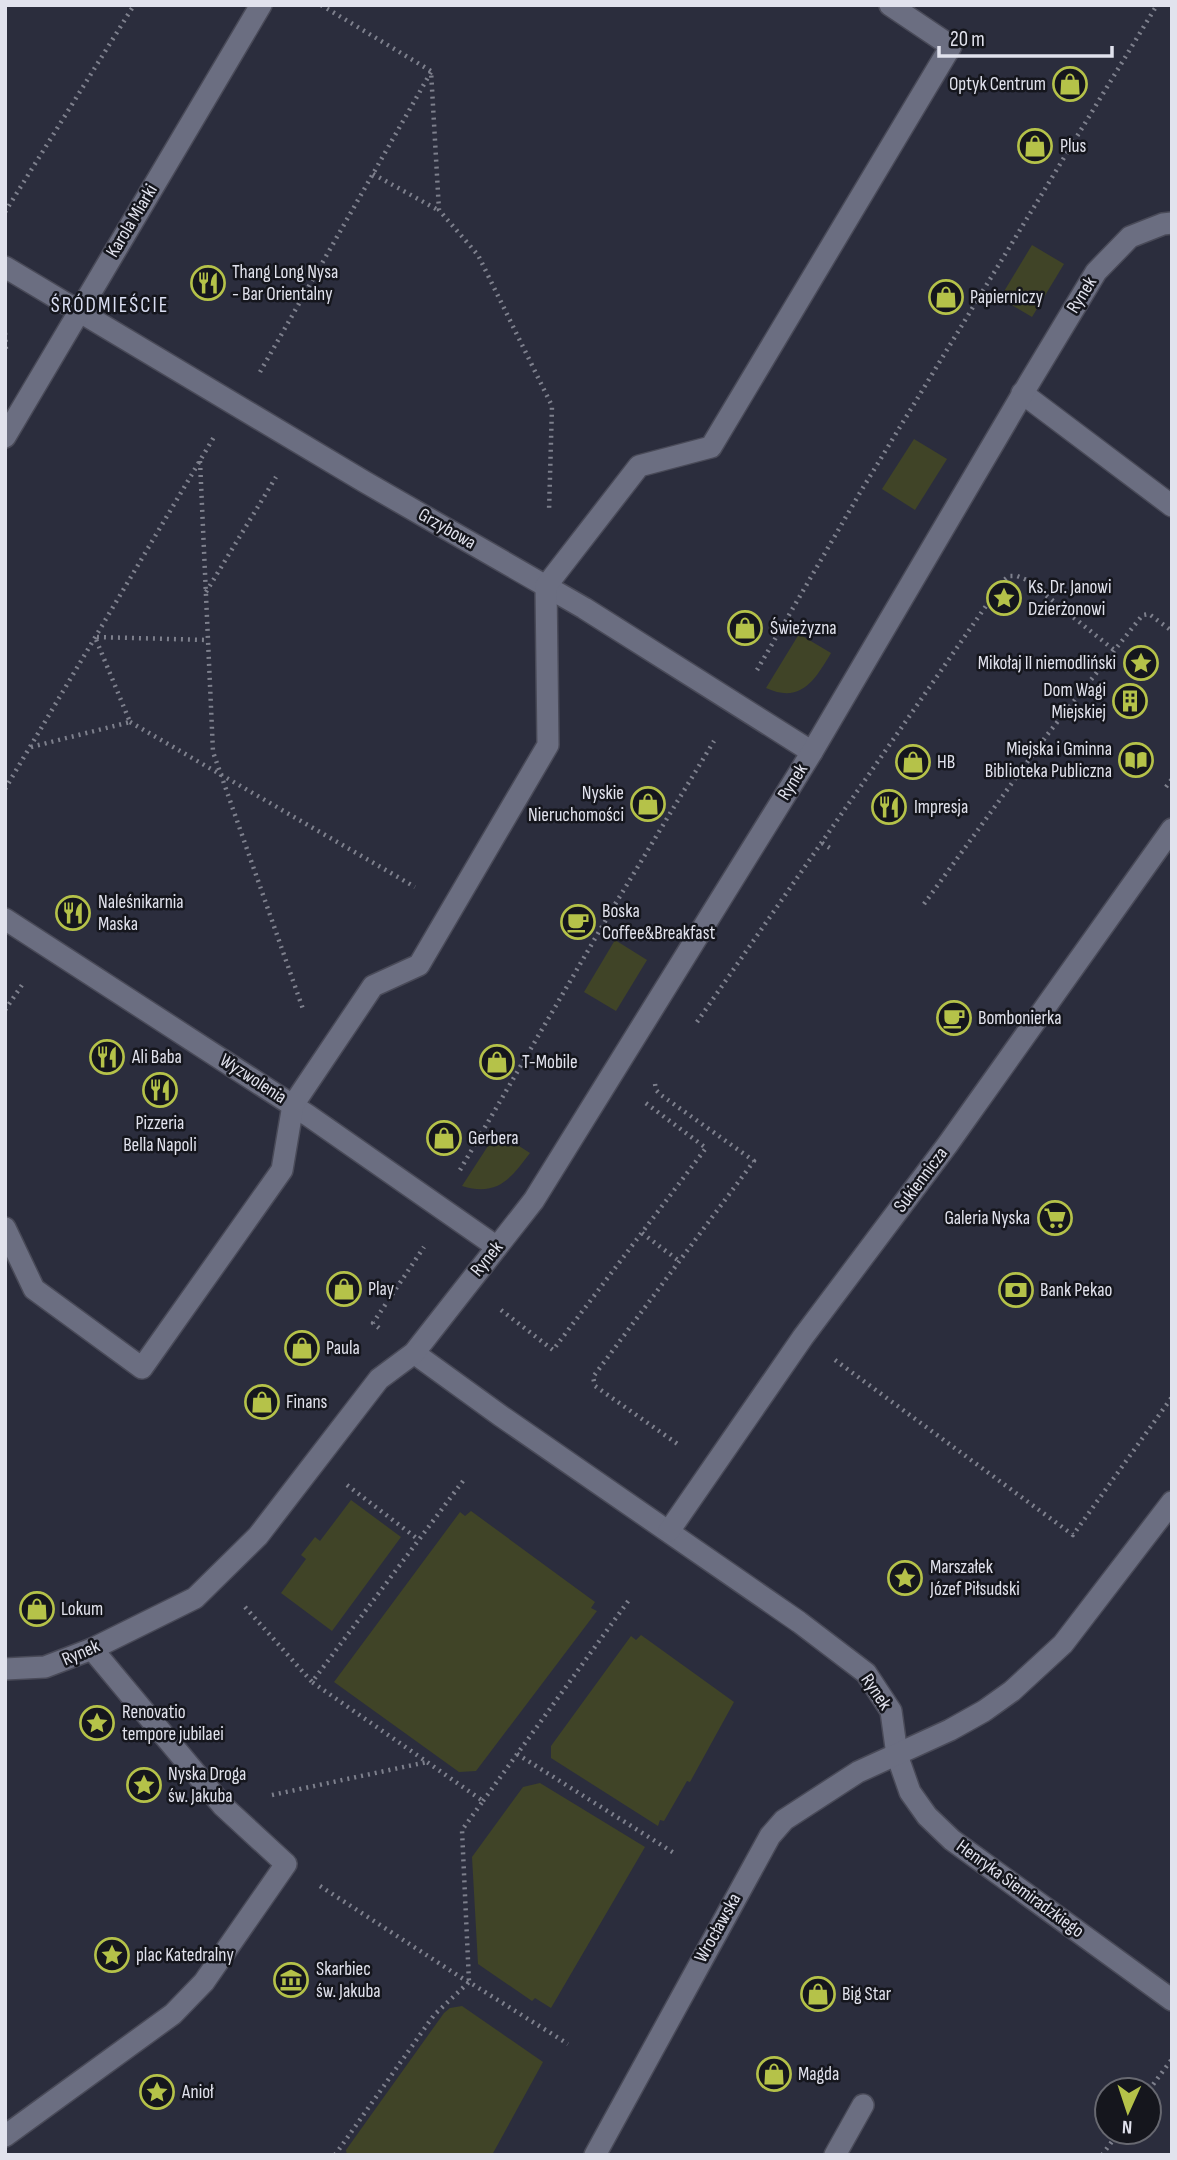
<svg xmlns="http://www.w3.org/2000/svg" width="1177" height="2160" viewBox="0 0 1177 2160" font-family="'Sofia Sans Condensed',sans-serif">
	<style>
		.green { fill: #404427 }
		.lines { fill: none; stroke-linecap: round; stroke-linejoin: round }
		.minor-casing { stroke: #494a58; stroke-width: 24 }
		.path { stroke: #7e808d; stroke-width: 4.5; stroke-dasharray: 2 5; stroke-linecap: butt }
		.minor { stroke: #6b6e81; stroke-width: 21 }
		.labels { text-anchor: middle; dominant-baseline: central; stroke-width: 5; stroke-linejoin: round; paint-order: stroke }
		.poi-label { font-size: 19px; fill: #e1e2ed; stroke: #15161d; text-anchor: start }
		.street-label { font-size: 19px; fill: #e1e2ed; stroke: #15161d }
		.neighbourhood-label { font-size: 21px; letter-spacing: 2px; fill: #dadef3; stroke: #15161d }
	</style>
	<rect width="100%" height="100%" fill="#2b2d3d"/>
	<g class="green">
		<path d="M1032,245L1064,264L1032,317L1000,298Z"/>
		<path d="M914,439L947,459L915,510L882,489Z"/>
		<path d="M799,634L831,653C815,680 801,704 766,688Z"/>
		<path d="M615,940L647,960L616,1011L584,992Z"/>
		<path d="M497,1132L530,1153C511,1178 498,1197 462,1186Z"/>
		<path d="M351,1500L401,1537L332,1631L281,1593L306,1559L301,1555L315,1537L320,1541Z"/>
		<path d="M471,1511L595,1602L591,1608L597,1611L476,1771L459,1772L334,1682L460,1512L465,1516Z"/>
		<path d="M641,1635L734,1702L690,1782L687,1781L664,1821L660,1820L658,1826L551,1758V1746L631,1636L636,1640Z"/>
		<path d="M540,1783L645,1847L551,2008L535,1998L532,2001L478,1964L472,1857L523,1787Z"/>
		<path d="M462,2006L543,2062L492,2155H347L346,2150L444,2013L450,2008Z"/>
	</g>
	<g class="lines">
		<g class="minor-casing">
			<g id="minor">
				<path d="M5,267L365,482L584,608L812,752"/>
				<path d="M1022,393L1172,506"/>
				<path d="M5,437L261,5"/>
				<path d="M5,919L309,1116L497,1247"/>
				<path d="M5,1228L34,1289L142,1368L282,1170L293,1105L373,986L419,965L548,745L546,586L639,466L711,447L951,46L890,5"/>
				<path d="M414,1353L501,1416L799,1622L866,1673L891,1711L897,1755L910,1792L927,1816L952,1840L1172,2000"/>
				<path d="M669,1531L803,1337L948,1144L1172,829"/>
				<path d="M5,1669L45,1667L92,1649L195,1598L258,1536L379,1379L414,1353L534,1200L812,752L1029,383L1096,272L1130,237L1163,224L1172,223"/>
				<path d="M5,2136L173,2014L204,1982L286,1864L223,1806L92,1649"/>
				<path d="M595,2155L770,1836L784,1820L858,1772L950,1730L984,1711L1012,1691L1063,1644L1172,1502"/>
				<path d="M835,2155L863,2105"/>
			</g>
		</g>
		<g class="path">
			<path d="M321,5L431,71L439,210L478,255L552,406L549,512"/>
			<path d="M373,174L438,210"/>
			<path d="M5,212L134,5"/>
			<path d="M5,333L6,350"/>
			<path d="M260,372L431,72"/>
			<path d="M200,461L213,752L304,1012"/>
			<path d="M206,592L276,477"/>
			<path d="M757,670L861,491L1157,5"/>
			<path d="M130,722L415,887"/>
			<path d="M31,747L130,722L95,637L208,640"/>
			<path d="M1166,787L1172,779"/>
			<path d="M5,789L214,437"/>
			<path d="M822,843L833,850"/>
			<path d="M924,904L1047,735L1141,617L1143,615L1149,614L1172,631"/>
			<path d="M5,1010L24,982"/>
			<path d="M697,1022L1004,580L1009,576H1017L1027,580L1114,650"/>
			<path d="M655,1084L656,1090L661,1095L754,1161L593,1377L595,1386L679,1445"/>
			<path d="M460,1170L614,906L714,741"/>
			<path d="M642,1233L679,1261"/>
			<path d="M501,1310L553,1350L706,1148L643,1101"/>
			<path d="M379,1328L373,1323L424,1247"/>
			<path d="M835,1360L1073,1535L1172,1397"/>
			<path d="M463,1481L312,1682L483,1801L462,1830L469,1982"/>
			<path d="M347,1485L419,1540"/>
			<path d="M245,1607L312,1682"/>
			<path d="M517,1754L674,1853"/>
			<path d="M272,1795L427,1762"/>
			<path d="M483,1801L629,1600"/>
			<path d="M320,1886L468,1982"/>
			<path d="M1149,2090L1172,2059"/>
			<path d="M335,2155L434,2015L469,1982L568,2044"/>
			<path d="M1102,2155L1119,2132"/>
		</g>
		<use href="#minor" class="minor"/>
	</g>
	<defs>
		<g id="shop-ring" transform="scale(1.75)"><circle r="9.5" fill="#15161d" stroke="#b5c249" stroke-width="1.5"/><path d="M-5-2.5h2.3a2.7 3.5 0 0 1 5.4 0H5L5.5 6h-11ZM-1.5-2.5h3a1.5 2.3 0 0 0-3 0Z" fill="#b5c249"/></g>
		<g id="restaurant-ring" transform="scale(1.75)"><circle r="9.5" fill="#15161d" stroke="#b5c249" stroke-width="1.5"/><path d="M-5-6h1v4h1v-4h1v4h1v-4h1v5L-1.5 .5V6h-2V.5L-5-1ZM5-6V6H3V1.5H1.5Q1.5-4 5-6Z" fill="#b5c249"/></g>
		<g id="sight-ring" transform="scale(1.75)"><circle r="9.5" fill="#15161d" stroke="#b5c249" stroke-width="1.5"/><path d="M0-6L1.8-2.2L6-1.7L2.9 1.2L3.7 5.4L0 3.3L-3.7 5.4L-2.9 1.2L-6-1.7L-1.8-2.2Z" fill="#b5c249"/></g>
		<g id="building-ring" transform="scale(1.75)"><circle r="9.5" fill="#15161d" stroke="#b5c249" stroke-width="1.5"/><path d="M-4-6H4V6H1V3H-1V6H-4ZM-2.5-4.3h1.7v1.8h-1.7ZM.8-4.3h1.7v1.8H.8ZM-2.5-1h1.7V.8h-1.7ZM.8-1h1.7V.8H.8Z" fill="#b5c249"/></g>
		<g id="library-ring" transform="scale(1.75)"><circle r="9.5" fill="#15161d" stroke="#b5c249" stroke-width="1.5"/><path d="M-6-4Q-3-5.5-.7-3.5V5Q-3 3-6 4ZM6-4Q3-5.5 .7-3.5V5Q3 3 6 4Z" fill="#b5c249"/></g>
		<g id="cafe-ring" transform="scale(1.75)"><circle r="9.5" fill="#15161d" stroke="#b5c249" stroke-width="1.5"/><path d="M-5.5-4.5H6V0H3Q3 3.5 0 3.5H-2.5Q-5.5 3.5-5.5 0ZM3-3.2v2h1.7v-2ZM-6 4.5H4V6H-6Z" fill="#b5c249"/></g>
		<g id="supermarket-ring" transform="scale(1.75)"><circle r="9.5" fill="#15161d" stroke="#b5c249" stroke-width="1.5"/><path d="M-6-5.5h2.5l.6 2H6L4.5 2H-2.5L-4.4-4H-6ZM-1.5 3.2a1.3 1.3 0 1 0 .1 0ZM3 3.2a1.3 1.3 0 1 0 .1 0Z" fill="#b5c249"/></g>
		<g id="bank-ring" transform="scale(1.75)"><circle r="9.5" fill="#15161d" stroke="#b5c249" stroke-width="1.5"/><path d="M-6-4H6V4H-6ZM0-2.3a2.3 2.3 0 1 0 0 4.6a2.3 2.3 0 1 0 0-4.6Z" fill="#b5c249"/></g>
		<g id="museum-ring" transform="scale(1.75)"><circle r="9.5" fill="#15161d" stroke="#b5c249" stroke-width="1.5"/><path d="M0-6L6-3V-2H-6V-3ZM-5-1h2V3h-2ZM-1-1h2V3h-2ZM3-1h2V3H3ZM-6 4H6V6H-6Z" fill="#b5c249"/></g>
	</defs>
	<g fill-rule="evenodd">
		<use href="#shop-ring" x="1070" y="84"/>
		<use href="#shop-ring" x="1035" y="146"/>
		<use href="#restaurant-ring" x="208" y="283"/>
		<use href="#shop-ring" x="946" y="297"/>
		<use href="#sight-ring" x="1004" y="598"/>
		<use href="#shop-ring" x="745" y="628"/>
		<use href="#sight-ring" x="1141" y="663"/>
		<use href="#building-ring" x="1130" y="701"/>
		<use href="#library-ring" x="1136" y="760"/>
		<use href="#shop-ring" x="913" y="762"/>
		<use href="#shop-ring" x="648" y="804"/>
		<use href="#restaurant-ring" x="889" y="807"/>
		<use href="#restaurant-ring" x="73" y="913"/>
		<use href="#cafe-ring" x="578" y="922"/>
		<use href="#cafe-ring" x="954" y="1018"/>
		<use href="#restaurant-ring" x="107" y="1057"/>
		<use href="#shop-ring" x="497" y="1062"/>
		<use href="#restaurant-ring" x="160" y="1090"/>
		<use href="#shop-ring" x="444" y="1138"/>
		<use href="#supermarket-ring" x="1055" y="1218"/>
		<use href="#shop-ring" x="344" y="1289"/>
		<use href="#bank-ring" x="1016" y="1290"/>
		<use href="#shop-ring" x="302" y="1348"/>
		<use href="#shop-ring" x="262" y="1402"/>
		<use href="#sight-ring" x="905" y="1578"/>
		<use href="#shop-ring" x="37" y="1609"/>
		<use href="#sight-ring" x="97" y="1723"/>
		<use href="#sight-ring" x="144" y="1785"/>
		<use href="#sight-ring" x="112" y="1955"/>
		<use href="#museum-ring" x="291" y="1980"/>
		<use href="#shop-ring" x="818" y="1994"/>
		<use href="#shop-ring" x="774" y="2074"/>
		<use href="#sight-ring" x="157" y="2092"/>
	</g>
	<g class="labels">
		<g class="poi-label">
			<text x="1046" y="84" text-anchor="end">Optyk Centrum</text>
			<text x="1060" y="146">Plus</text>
			<text x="232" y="272">Thang Long Nysa<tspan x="232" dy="22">- Bar Orientalny</tspan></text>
			<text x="970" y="297">Papierniczy</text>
			<text x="1028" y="587">Ks. Dr. Janowi<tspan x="1028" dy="22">Dzierżonowi</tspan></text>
			<text x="770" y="628">Świeżyzna</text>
			<text x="1116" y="663" text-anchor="end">Mikołaj II niemodliński</text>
			<text x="1106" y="690" text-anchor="end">Dom Wagi<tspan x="1106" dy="22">Miejskiej</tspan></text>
			<text x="1112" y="749" text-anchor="end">Miejska i Gminna<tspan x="1112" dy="22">Biblioteka Publiczna</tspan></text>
			<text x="937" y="762">HB</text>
			<text x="624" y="793" text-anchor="end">Nyskie<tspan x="624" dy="22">Nieruchomości</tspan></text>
			<text x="914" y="807">Impresja</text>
			<text x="98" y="902">Naleśnikarnia<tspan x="98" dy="22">Maska</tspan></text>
			<text x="602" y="911">Boska<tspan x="602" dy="22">Coffee&amp;Breakfast</tspan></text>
			<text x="978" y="1018">Bombonierka</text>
			<text x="132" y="1057">Ali Baba</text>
			<text x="522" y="1062">T-Mobile</text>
			<text x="160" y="1123" text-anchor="middle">Pizzeria<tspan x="160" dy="22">Bella Napoli</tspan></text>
			<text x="468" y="1138">Gerbera</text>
			<text x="1030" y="1218" text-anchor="end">Galeria Nyska</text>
			<text x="368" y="1289">Play</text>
			<text x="1040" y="1290">Bank Pekao</text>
			<text x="326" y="1348">Paula</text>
			<text x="286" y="1402">Finans</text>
			<text x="930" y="1567">Marszałek<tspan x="930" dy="22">Józef Piłsudski</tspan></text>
			<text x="61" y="1609">Lokum</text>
			<text x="122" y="1712">Renovatio<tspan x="122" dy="22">tempore jubilaei</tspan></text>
			<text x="168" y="1774">Nyska Droga<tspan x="168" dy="22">św. Jakuba</tspan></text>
			<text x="136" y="1955">plac Katedralny</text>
			<text x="316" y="1969">Skarbiec<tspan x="316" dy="22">św. Jakuba</tspan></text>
			<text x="842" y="1994">Big Star</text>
			<text x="798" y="2074">Magda</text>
			<text x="182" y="2092">Anioł</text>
		</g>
		<g class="street-label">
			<text transform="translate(132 221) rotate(-59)">Karola Miarki</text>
			<text transform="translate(1082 295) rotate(-58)">Rynek</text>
			<text transform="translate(447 529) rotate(30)">Grzybowa</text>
			<text transform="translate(793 782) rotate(-58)">Rynek</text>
			<text transform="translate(253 1079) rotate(33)">Wyzwolenia</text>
			<text transform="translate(921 1180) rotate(-53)">Sukiennicza</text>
			<text transform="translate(487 1259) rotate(-51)">Rynek</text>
			<text transform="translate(81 1653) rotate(-23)">Rynek</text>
			<text transform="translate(876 1692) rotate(56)">Rynek</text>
			<text transform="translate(1020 1889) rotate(36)">Henryka Siemiradzkiego</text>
			<text transform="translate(718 1928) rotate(-61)">Wrocławska</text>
		</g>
		<g class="neighbourhood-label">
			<text x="110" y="305">ŚRÓDMIEŚCIE</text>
		</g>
	</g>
	<rect width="1177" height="2160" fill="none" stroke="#e1e2ed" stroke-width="14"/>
	<g transform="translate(1128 2111) rotate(183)"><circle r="33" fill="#15161d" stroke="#676870" stroke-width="2"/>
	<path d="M0-5L12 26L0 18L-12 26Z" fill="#b5c249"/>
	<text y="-10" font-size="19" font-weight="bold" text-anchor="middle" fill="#e1e2ed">N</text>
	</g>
	<path d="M939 46v10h173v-10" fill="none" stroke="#e1e2ed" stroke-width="3.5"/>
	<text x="950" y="46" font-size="21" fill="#e1e2ed" stroke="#15161d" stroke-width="5" paint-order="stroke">20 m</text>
</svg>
